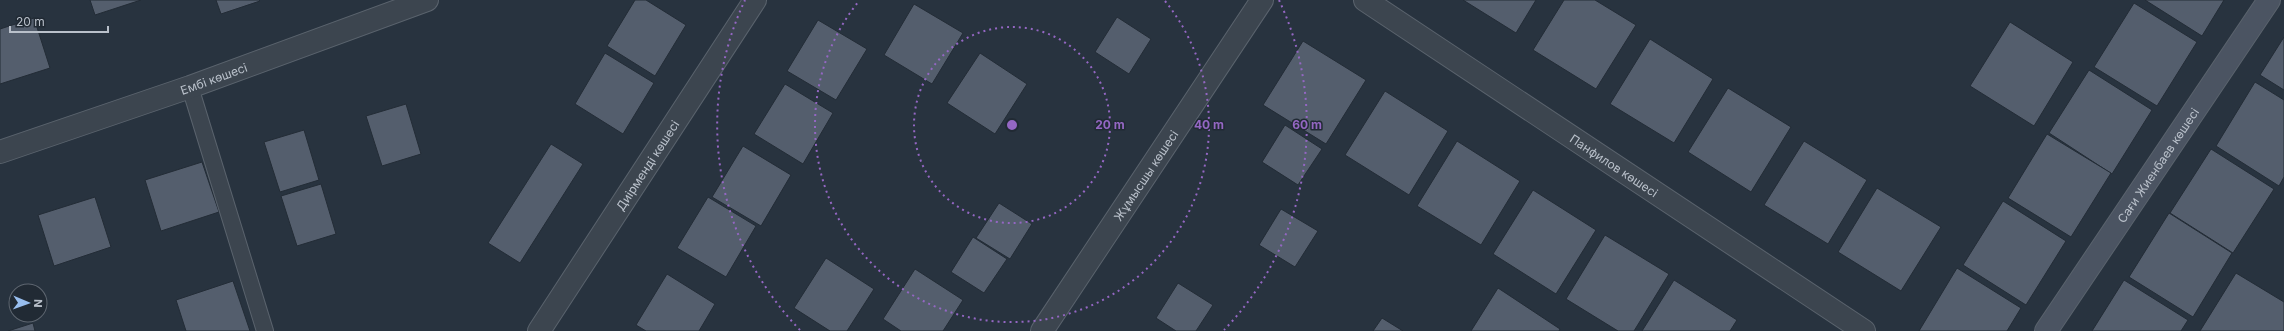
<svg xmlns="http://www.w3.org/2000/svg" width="2284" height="331" viewBox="0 0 2284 331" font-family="Inter,sans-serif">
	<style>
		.building { fill: #545e6d; stroke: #232c36 }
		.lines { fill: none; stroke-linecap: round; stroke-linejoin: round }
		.lane-casing { stroke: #5a636d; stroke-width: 18 }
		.street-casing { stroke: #5a636d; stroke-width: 24 }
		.secondary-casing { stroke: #5a636d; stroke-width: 24 }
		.lane { stroke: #3c454f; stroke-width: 16 }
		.street { stroke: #3c454f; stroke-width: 22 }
		.secondary { stroke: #4b5462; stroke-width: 22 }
		.ring { fill: none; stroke: #9467c3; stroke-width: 2; stroke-dasharray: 2 4 }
		.labels { text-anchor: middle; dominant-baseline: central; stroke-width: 3; stroke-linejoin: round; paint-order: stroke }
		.street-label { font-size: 12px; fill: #b9c0ca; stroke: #212a34 }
		.centre { fill: #9467c3; stroke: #212a34; stroke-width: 2 }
		.ring-label { font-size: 12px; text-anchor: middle; font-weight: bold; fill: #9467c3; stroke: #212a34; stroke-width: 3; stroke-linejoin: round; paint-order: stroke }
	</style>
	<rect width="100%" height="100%" fill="#28333f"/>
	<g class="building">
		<path d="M90,0H141L95,15Z"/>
		<path d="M216,0H259L260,1L221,14Z"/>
		<path d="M635,0H646L686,25L655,76L607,46Z"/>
		<path d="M1463,0H1536L1516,33Z"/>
		<path d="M1564,0H1595L1636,25L1596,89L1533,50Z"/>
		<path d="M2145,0H2224L2202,36Z"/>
		<path d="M2134,3L2197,42L2157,106L2094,67Z"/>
		<path d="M914,4L963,33L932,84L884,55Z"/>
		<path d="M1117,17L1151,39L1129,74L1095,52Z"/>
		<path d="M34,18L50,68L0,84V29Z"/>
		<path d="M818,20L867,49L836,100L787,71Z"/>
		<path d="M2010,22L2073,62L2034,126L1970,86Z"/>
		<path d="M2284,37V90L2260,75Z"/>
		<path d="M1650,39L1713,79L1674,143L1610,104Z"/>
		<path d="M1303,41L1366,80L1326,144L1263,105Z"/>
		<path d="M605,53L654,83L623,134L575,104Z"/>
		<path d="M980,53L1027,84L995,134L947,103Z"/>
		<path d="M2089,70L2152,110L2112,174L2049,133Z"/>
		<path d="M2255,82L2284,100V177L2279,186L2216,146Z"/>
		<path d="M785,84L833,113L803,164L754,134Z"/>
		<path d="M1728,88L1791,127L1751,192L1688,152Z"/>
		<path d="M1385,91L1448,131L1409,195L1345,155Z"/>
		<path d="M406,104L421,154L382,166L366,116Z"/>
		<path d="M1285,125L1322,149L1298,185L1262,162Z"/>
		<path d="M304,130L319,180L280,192L264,142Z"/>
		<path d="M2047,134L2111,173L2071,237L2008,198Z"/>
		<path d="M1457,141L1520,181L1481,245L1417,206Z"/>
		<path d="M1804,141L1867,180L1828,244L1764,205Z"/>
		<path d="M551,144L583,164L520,263L488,243Z"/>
		<path d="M743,146L791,175L761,226L712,197Z"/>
		<path d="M2211,149L2274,189L2233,253L2170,213Z"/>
		<path d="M202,162L219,212L161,231L145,180Z"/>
		<path d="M321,184L336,234L297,246L281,196Z"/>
		<path d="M1877,188L1941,227L1901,291L1838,252Z"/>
		<path d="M1533,190L1596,230L1556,294L1493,254Z"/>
		<path d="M95,197L111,247L54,266L38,215Z"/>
		<path d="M708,197L756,226L726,277L677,248Z"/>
		<path d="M2003,201L2066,241L2026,305L1963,265Z"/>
		<path d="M999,203L1032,224L1010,259L976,238Z"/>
		<path d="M1281,209L1318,231L1295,267L1259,245Z"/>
		<path d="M2169,213L2232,253L2193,317L2129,277Z"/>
		<path d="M1605,235L1669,274L1634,331H1618L1566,299Z"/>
		<path d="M973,237L1007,259L984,293L951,272Z"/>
		<path d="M826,258L874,289L847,331H830L794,308Z"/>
		<path d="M1957,268L2021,308L2007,331H1919Z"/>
		<path d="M915,269L963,300L943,331H901L883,319Z"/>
		<path d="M2236,273L2284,302V331H2200Z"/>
		<path d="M667,274L715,304L699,331H646L636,325Z"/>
		<path d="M1674,280L1737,320L1730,331H1642Z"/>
		<path d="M2124,280L2188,320L2181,331H2092Z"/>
		<path d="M233,281L250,331H186L176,300Z"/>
		<path d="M1178,283L1213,305L1196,331H1176L1156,318Z"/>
		<path d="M1498,288L1560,329L1559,331H1471Z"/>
		<path d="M1382,318L1403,331H1373Z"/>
		<path d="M33,323L35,331H8Z"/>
	</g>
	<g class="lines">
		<g class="lane-casing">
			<path id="lane" d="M190,87L265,331"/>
		</g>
		<g class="street-casing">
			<g id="street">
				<path id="s1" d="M1365,0L1864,331"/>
				<path id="s2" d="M0,152L190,87L427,0"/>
				<path id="s3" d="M539,331L755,0"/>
				<path id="s4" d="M1042,331L1262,0"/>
			</g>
		</g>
		<g class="secondary-casing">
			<g id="secondary">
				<path id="s5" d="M2046,331L2269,0"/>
			</g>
		</g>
		<use href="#lane" class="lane"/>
		<use href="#street" class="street"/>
		<use href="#secondary" class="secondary"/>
	</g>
	<g class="ring">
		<circle cx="1012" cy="125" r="98"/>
		<path d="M1165 1A197 197 0 1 1 859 1"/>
		<path d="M800 330A295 295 0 0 1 745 0M1279 0A295 295 0 0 1 1224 330"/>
	</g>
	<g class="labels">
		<g class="street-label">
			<text stroke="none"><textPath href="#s2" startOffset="226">Ембі көшесі</textPath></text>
			<text stroke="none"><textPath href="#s3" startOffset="198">Диірменді көшесі</textPath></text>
			<text stroke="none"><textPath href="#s1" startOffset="299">Панфилов көшесі</textPath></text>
			<text stroke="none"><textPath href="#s5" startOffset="200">Сағи Жиенбаев көшесі</textPath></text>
			<text stroke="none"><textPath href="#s4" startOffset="187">Жұмысшы көшесі</textPath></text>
		</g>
	</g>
	<circle cx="1012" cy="125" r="6" class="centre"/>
	<g class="ring-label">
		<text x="1110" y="129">20 m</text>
		<text x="1209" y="129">40 m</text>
		<text x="1307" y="129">60 m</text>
	</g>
	<g transform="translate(28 303) rotate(92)"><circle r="19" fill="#212a34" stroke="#5e6670"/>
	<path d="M0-3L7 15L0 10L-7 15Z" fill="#98beef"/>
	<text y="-6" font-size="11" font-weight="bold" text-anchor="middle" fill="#b9c0ca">N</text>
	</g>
	<path d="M10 26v6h98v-6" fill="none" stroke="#b9c0ca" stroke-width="2"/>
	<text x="16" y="26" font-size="12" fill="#b9c0ca" stroke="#212a34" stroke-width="3" paint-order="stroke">20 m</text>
</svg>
